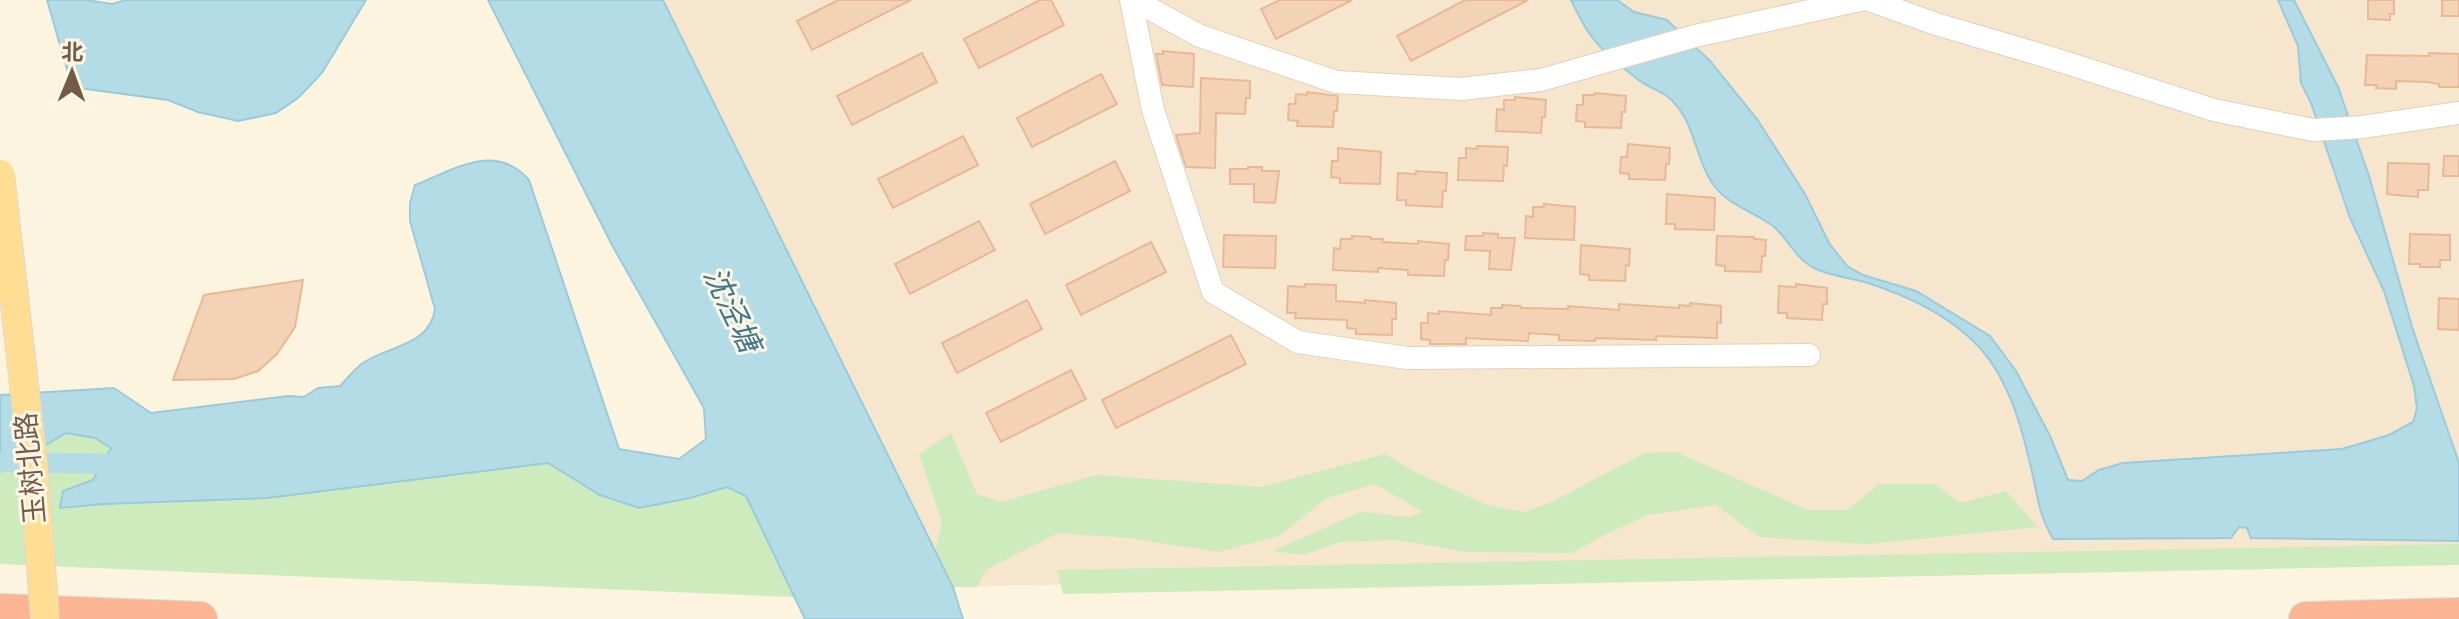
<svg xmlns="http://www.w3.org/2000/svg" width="2459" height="619" viewBox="0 0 2459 619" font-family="'Alegreya Sans','Noto Sans SC',sans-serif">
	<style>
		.residential { fill: #f5e6cd }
		.green { fill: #cdebbd }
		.water { fill: #b3dce7; stroke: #99cbda; stroke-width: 2 }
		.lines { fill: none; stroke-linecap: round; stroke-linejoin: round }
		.canal { stroke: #b3dce7; stroke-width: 20 }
		.building { fill: #f4d2b5; stroke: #e7ba95; stroke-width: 2 }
		.minor-casing { stroke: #e2d0bb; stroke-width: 24 }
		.highway-casing { stroke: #ded7d3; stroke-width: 36 }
		.minor { stroke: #fff; stroke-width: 22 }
		.highway { stroke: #fbb592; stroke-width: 34 }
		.major-bridge-casing { stroke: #ded7d3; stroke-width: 30; stroke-linecap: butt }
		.major-bridge { stroke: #ffde94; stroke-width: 28 }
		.labels { text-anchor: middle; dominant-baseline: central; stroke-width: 6; stroke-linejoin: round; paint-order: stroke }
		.street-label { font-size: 28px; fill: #755a46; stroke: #fff7e6 }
		.water-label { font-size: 30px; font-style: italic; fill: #3e788a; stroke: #fff7e6 }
	</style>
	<rect width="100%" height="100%" fill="#fdf4df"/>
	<path class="residential" d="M661,0H2459V555L953,587Z"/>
	<g class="green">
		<path d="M66,433L95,438L111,448L93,480L63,491L61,508L104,504L267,498L548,463L600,495L690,498L727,487L746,495L794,597L0,564V472Z"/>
		<path d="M951,433L977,494L1001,502L1096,475L1261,487L1385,454L1417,473L1487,505L1524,512L1549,503L1645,453L1676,452L1808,510H1847L1879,484H1935L1960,503L2006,491L2038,527L1869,544L1759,537L1716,505L1648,515L1608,533L1572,553L1467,552L1397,540L1341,542L1303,555L1272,551L1361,512L1409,517L1423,512L1375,484L1327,498L1279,536L1218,552L1129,538L1058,533L986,570L977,587H953L935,552L942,522L919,454Z"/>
		<path d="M2459,544V565L1063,594L1057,570Z"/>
	</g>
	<g class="water">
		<path d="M47,0H86L112,4L126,0H366L322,73L298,98L276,113L238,121L198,112L168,100L79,88L68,73Z"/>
		<path d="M488,0H663L953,587L963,619H805L746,496L727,487L690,498L639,508L600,495L548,463L267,498L104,504L60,508L63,491L93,480L111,448L95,438L66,433L0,472V395L114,388L151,413L288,396L304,397L318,388L340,386C347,379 354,369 363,363C389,345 430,346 435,309L410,221V203L415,185C454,170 495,141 529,180L619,449L679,459L706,439L704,408L612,245Z"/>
		<path d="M1571,0H1617L1634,12L1667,20L1710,61L1757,119L1805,194L1829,243L1847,266L1863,275L1916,291L1990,336L2016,371L2050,436L2068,480L2082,481L2099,470L2123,463L2342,449L2389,435L2413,422L2417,408L2414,386L2384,291L2350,218L2311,103L2301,83L2298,46L2278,0H2294L2338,87L2369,176L2413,330L2459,463V541L2251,538L2247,528L2239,527L2231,538L2053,539C2039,514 2039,503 2033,476C2023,432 2011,383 1980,348C1950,315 1906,295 1865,282C1847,277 1829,276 1812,267C1793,256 1786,234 1770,224C1753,212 1728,204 1715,187C1696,162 1696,128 1676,105C1666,91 1649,89 1636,78C1622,67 1603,52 1592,37C1583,26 1577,12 1571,0Z"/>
	</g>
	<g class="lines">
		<path class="canal" d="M0,462L128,464"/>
	</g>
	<g class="building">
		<path d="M838,0H911L812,50L797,21Z"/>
		<path d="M1040,0H1051L1064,25L979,68L964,39Z"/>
		<path d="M1280,0H1352L1276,39L1261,9Z"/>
		<path d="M1465,0H1528L1411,61L1397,36Z"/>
		<path d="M2368,0H2394V14H2390V20L2368,19Z"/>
		<rect x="2442" y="0" width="17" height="16"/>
		<path d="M1163,51L1194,54L1193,87L1162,85L1156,54H1163Z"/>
		<path d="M922,53L937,82L852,125L837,96Z"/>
		<path d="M2429,53L2459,54V87H2439V84L2428,82L2396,81V89L2376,88L2377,85H2365L2367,55L2429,56Z"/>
		<path d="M1101,74L1117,104L1032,147L1017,118Z"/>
		<path d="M1201,78L1250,81V98H1246L1245,114L1216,113L1215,168L1186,167L1176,135L1200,133Z"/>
		<path d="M1307,92L1338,96L1337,111H1334L1333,127L1297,126L1298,121L1288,120L1289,104H1295L1296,94L1307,95Z"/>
		<path d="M1595,93L1626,96L1625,112H1622L1621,128L1585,127V122L1576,121L1577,105H1583V95H1594Z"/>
		<path d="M1515,97L1546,100L1545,117H1542L1541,133L1496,131L1497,109L1504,110V100H1515Z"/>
		<path d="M963,136L978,165L893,208L878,179Z"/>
		<path d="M1628,144L1670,148L1669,164H1666L1665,180L1629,179V174L1620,173L1621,157H1627Z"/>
		<path d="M1477,146L1508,147L1507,166L1504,165L1503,181L1458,180L1459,158H1466V148L1477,149Z"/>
		<path d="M1338,148L1381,152L1380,184L1340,183V178L1331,177L1332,161H1338Z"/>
		<path d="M2444,156H2459V176H2443Z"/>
		<path d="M1115,161L1130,191L1045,234L1030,204Z"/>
		<path d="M2388,163L2429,164L2428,190H2418V197L2387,194Z"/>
		<path d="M1248,167H1262V171H1279L1275,203L1254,202V184H1230V169H1248Z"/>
		<path d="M1416,171L1447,173L1446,191H1443L1442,207L1406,205V200H1397L1398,173L1416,174Z"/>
		<path d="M1667,194L1715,198L1714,230L1675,229V224H1666Z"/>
		<path d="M1544,204L1575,207L1574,240L1525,238L1526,216L1533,217V207H1544Z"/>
		<path d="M979,221L995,250L910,294L895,264Z"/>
		<path d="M1483,233L1498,234V238H1515L1511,270L1489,269L1490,251L1465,250L1466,236H1483Z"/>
		<path d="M2410,234L2450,235V260H2440V267H2420V264H2409Z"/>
		<path d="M1224,235L1276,236L1275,268L1223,267Z"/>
		<path d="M1352,236L1371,237V239H1383L1382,242L1418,244V241L1449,244L1448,260H1445L1444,276L1408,275V270L1378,268V272L1333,270L1334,248L1340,249L1341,239H1352Z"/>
		<path d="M1717,236L1754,237V239L1766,240L1765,256H1762L1761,272L1725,271V266L1716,265Z"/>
		<path d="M1151,242L1166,272L1081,315L1066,285Z"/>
		<path d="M1581,245L1630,249L1629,266L1626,265L1625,281L1589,280V275L1580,274Z"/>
		<path d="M303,280L295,327L277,354L258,371L234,379L173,380L204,295Z"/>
		<path d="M1305,284L1336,285V301L1365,303V300L1396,303V319H1392V335L1356,334V329L1347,328V320L1295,318L1296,313H1287L1288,286L1305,287Z"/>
		<path d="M1796,284L1827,288V304H1823L1822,320L1787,318V313H1778L1779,286L1796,287Z"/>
		<path d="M2439,298L2459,299V330L2438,329Z"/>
		<path d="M1027,300L1042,329L957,373L942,343Z"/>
		<path d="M1690,303L1721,306V323L1717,322V338L1656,336V340L1595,338V341L1559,340V335L1529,333L1528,341L1466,338V344H1430V340L1421,339V323H1428V313L1439,314V311L1491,315V308H1502V305L1521,306V308L1568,309V306L1619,310V304L1679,308V305L1690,306Z"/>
		<path d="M1231,335L1246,364L1116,428L1102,400Z"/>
		<path d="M1071,370L1086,399L1001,442L986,413Z"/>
	</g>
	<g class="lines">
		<g class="minor-casing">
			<g id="minor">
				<path d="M1131,0L1153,110L1213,292L1298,342L1407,358L1809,355"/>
				<path d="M1134,0L1200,36L1336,82L1461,89L1541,80L1695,36L1860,0"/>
				<path d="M1869,0L1936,24L2048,57L2214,110L2313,130L2362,127L2459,113"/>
			</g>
		</g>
		<g class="highway-casing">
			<g id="highway">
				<path d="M0,611L200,619"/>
				<path d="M2306,619L2459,615"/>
			</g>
		</g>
		<use href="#minor" class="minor"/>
		<use href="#highway" class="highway"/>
		<g class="major-bridge-casing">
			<path id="major-bridge" d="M0,174L33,463L45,619"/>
		</g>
		<use href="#major-bridge" class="major-bridge"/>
	</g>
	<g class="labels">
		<g class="street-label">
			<text transform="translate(32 468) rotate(-95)">玉树北路</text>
		</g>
		<g class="water-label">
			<text transform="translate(731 310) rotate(64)">沈泾塘</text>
		</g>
	</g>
	<g transform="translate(72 72) rotate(1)" stroke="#fff7e6" stroke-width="6" paint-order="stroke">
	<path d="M0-6L14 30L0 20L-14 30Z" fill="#755a46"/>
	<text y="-12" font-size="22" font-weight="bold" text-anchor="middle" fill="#755a46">北</text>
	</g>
</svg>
